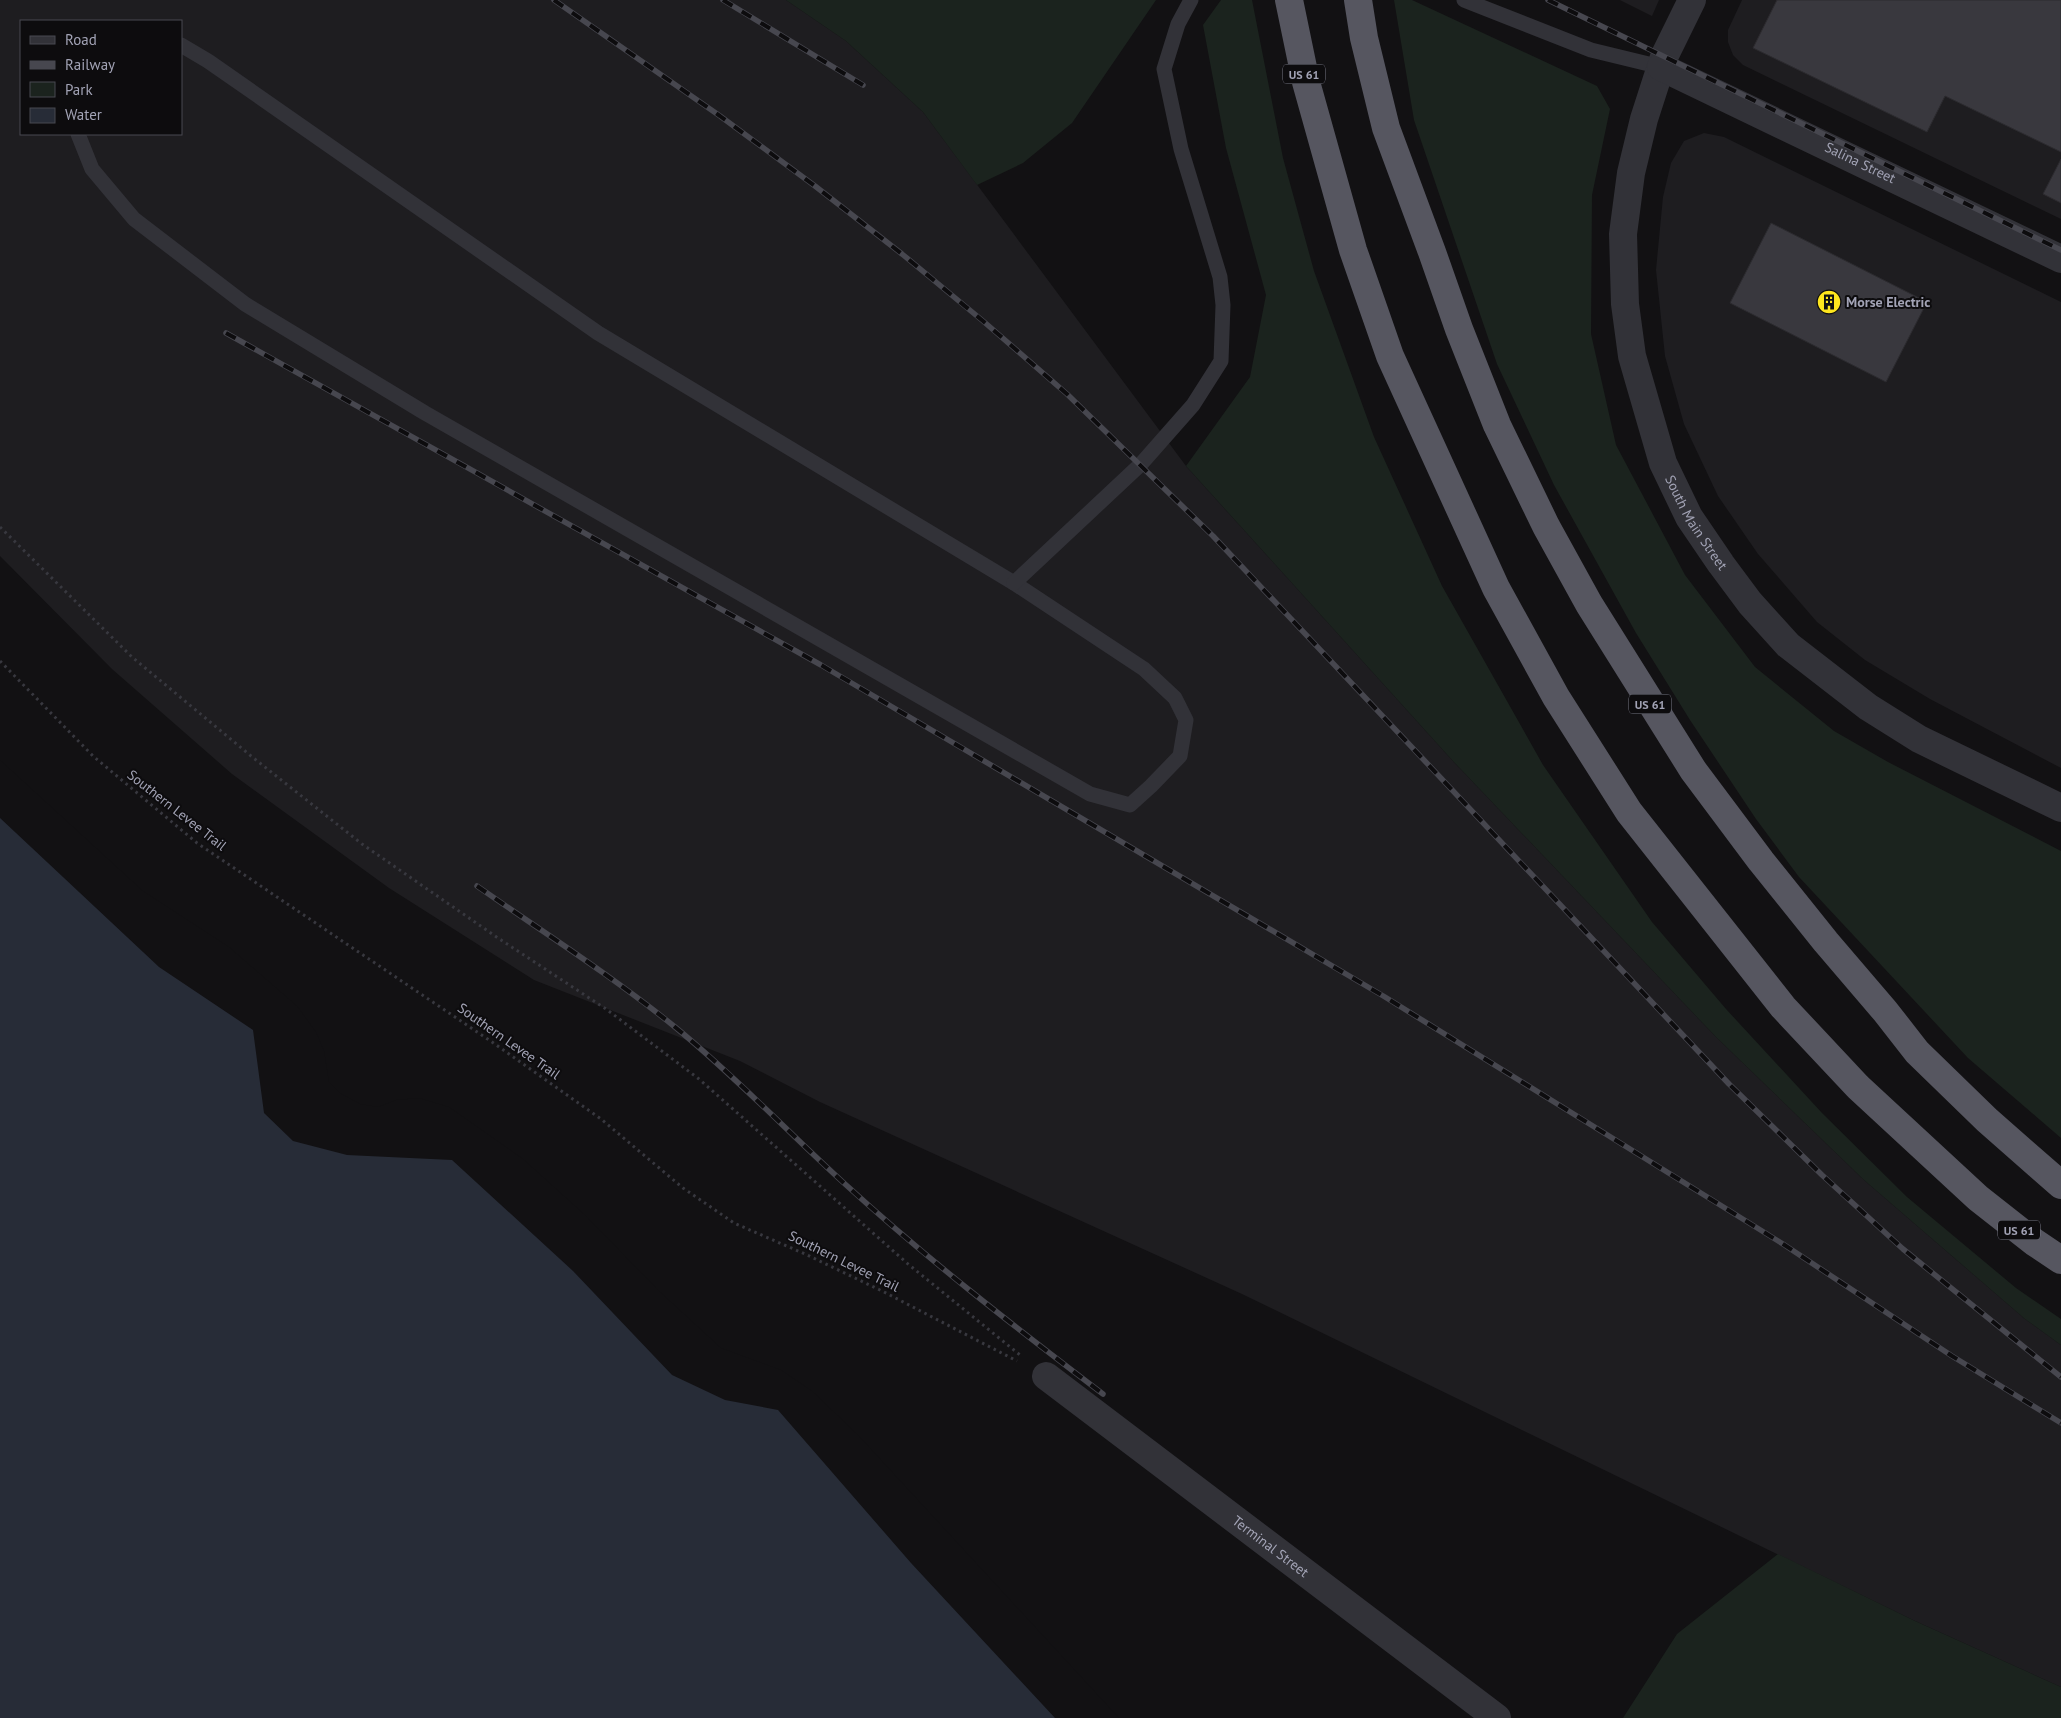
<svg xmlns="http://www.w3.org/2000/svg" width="2061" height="1718" viewBox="0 0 2061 1718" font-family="'PT Sans',sans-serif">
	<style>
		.built { fill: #1e1d20; fill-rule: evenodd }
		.green { fill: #1b231e }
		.water { fill: #272c37 }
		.pier { fill: #121113 }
		.building { fill: #39383e; stroke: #2c2b2f }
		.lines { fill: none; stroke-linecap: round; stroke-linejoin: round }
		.path { stroke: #38383f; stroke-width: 3; stroke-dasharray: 2.5 4; stroke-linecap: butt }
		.service { stroke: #323238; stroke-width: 15 }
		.minor { stroke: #323238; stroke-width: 28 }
		.trunk { stroke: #565660; stroke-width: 28 }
		.rail-casing { stroke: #47474f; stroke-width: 5.5 }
		.rail { stroke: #0d0c0e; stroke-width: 4; stroke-dasharray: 11; stroke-linecap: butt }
		.labels { text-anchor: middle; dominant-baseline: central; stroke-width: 4; stroke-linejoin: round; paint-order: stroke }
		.shield { fill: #0d0c0e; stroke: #757683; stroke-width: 1 }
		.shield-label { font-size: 12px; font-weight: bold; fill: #a2a3b5 }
		.street-label { font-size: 14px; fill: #a2a3b5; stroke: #0d0c0e }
		.poi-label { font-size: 14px; font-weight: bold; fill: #a2a3b5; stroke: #0d0c0e; text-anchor: start }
	</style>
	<rect width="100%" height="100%" fill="#121113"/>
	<g class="built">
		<path d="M0,0H786L846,41L923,112L1186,466L1452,760L1716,1037L1864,1180L2025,1319L2061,1345V1687L1915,1621L1242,1294L820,1102L740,1061L534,980L389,888L232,774L112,669L0,556ZM21,21H181V134H21Z"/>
		<path d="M1620,0H1659L1652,16Z"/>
		<path d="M1742,0H2061V219L1743,65L1733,55L1728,42V30Z"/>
		<path d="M1704,133L1724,137L2061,302V768L1930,699L1865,660L1817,622L1758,554L1718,496L1684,424L1665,356L1656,270L1663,197L1671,163L1684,141Z"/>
	</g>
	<g class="green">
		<path d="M786,0H1156L1072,123L1023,163L977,185L923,112L846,41Z"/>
		<path d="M1221,0H1252L1283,158L1314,271L1374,437L1442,586L1543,765L1652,922L1726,1009L1822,1113L1907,1197L2016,1288L2061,1319V1345L2025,1319L1864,1180L1716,1037L1452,760L1186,466L1250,377L1266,295L1226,148L1203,25Z"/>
		<path d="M1394,0H1412L1597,86L1610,109L1592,195L1591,334L1616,445L1685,575L1755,667L1834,731L1888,762L2061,851V1138L1968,1058L1799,877L1756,819L1690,720L1636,633L1554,485L1497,364L1414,120Z"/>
		<path d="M1778,1554L1915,1621L2061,1687V1718H1623L1677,1634Z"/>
	</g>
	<path class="water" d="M0,762L339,1095L359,1106L378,1109L657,1293L1117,1718H0Z"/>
	<path class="pier" d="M0,760L143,891L229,947L297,1006L316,1032L324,1051L329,1082L340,1093L360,1104L378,1107L396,1100L419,1098L449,1107L523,1159L585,1215L659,1291L721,1348L781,1370L812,1391L858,1435L1119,1718H1055L911,1563L778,1410L725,1400L672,1375L573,1271L452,1160L347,1155L293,1141L264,1113L253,1030L159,967L0,818Z"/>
	<g class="building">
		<path d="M1777,0H2061V152L1945,96L1927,132L1753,48Z"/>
		<path d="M2061,159V203L2043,194Z"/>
		<path d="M1771,223L1927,302L1886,382L1730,303Z"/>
	</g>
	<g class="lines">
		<g class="path">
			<path d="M0,527L132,657L251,756L362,844L498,938L606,1009L699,1079L908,1264L1020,1355"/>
			<path d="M0,661L93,756L197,843L492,1042L601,1119L683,1188L734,1223L805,1254L882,1291L1017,1361"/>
		</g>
		<g class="service">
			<path d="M1464,0L1591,50L1661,67"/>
			<path d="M78,134L92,169L134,219L245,304L425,413L1090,794L1130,805L1151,786L1180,756L1186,720L1175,698L1144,669L1014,583L598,333L208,61L181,45"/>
			<path d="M1014,583L1141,464L1193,405L1221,361L1223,305L1220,277L1181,149L1164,69L1178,24L1191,0"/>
		</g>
		<g class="minor">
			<path id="s1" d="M1692,0L1664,57L1644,119L1631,173L1623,234L1625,304L1632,356L1663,463L1689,517L1721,564L1750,603L1788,645L1868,707L1919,739L2061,808"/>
			<path id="s2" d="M1661,67L2061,259"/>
			<path id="s3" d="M1046,1376L1497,1718"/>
		</g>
		<g class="trunk">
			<path d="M1289,0L1306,82L1353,250L1390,356L1496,588L1556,697L1629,812L1783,1007L1858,1087L1978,1198L2034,1242L2061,1260"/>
			<path d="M1358,0L1364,38L1386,128L1432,252L1459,329L1497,425L1546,526L1589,604L1693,770L1761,861L1826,942L1885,1011L1917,1052L1987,1120L2061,1185"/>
		</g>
		<g class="rail-casing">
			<g id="rail">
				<path d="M554,0L720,116L815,186L902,254L983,321L1067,394L1213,536L1729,1084L1822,1175L1903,1249L2061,1377"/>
				<path d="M723,0L863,85"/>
				<path d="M1548,0L2061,250"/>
				<path d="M226,333L821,665L1385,997L1783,1244L1952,1356L2061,1423"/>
				<path d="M477,886C543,932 612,976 675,1027C735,1076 788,1132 845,1184C927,1259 1015,1327 1103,1394"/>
			</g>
		</g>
		<use href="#rail" class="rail"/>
	</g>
	<defs>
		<g id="building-disc" transform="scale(1.25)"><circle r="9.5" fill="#fee61e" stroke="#0d0c0e"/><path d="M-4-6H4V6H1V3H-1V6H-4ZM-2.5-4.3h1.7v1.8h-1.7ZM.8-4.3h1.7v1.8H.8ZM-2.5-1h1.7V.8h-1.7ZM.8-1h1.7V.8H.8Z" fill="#111"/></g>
	</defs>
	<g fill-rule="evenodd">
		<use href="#building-disc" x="1829" y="302"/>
	</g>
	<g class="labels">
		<g class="shield">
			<rect x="1283" y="64.5" width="42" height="19" rx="4"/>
			<rect x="1629" y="694.5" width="42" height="19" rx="4"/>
			<rect x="1998" y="1220.5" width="42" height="19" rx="4"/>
		</g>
		<g class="shield-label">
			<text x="1304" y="74">US 61</text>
			<text x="1650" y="704">US 61</text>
			<text x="2019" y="1230">US 61</text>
		</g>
		<g class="street-label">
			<text stroke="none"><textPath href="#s2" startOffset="221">Salina Street</textPath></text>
			<text stroke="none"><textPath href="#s1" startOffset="548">South Main Street</textPath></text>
			<text transform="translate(177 810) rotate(38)">Southern Levee Trail</text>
			<text transform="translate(509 1041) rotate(35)">Southern Levee Trail</text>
			<text transform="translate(844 1261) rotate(26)">Southern Levee Trail</text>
			<text stroke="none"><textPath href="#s3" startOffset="282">Terminal Street</textPath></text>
		</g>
		<g class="poi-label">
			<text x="1846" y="302">Morse Electric</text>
		</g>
	</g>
	<rect x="20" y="20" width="162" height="115" fill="#0d0c0e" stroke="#494851"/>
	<rect x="30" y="36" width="25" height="8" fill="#323238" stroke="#494851"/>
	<text x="65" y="45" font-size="15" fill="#a2a3b5">Road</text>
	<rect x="30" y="61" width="25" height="8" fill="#47474f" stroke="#494851"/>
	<text x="65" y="70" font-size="15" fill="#a2a3b5">Railway</text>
	<rect x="30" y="82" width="25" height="15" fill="#1b231e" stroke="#494851"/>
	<text x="65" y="95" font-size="15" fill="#a2a3b5">Park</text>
	<rect x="30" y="108" width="25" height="15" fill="#272c37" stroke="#494851"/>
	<text x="65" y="120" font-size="15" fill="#a2a3b5">Water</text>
</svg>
